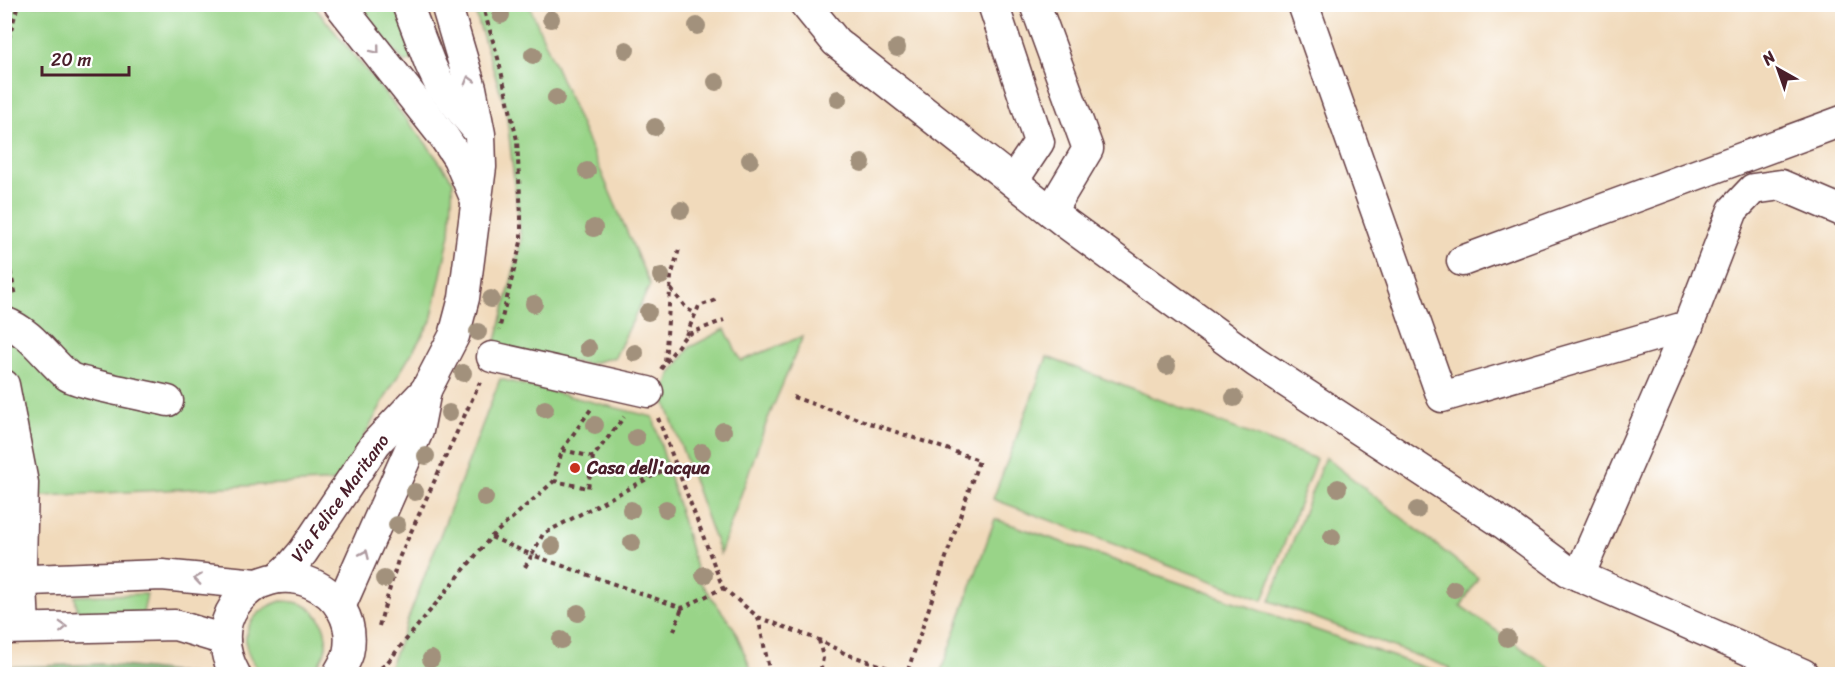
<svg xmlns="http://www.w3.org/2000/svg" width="1847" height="679" viewBox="0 0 1847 679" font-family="Sriracha,sans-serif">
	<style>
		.green { fill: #99d488; stroke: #727a5a; stroke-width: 1.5 }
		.forest { fill: #7ab674; stroke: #626a50; stroke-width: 1.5 }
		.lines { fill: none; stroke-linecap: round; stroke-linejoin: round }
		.minor-casing { stroke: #633b41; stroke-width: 33 }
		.path { stroke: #633b41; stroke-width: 4; stroke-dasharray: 4.5 4.5; stroke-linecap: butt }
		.minor { stroke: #fff; stroke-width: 30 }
		.tree { fill: #a2917b }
		.oneway { stroke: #ae9aa0 }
		.poi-dot { fill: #c8321e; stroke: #fff; stroke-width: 2 }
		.labels { text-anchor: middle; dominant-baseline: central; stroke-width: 5; stroke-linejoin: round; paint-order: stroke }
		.poi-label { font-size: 18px; font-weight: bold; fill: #4a1f2b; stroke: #fff; text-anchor: start }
		.street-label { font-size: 18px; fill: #4a1f2b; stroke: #fff }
	</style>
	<rect width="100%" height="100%" fill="#fff"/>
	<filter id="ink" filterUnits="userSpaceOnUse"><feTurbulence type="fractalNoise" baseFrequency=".0167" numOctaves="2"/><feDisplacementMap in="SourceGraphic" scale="12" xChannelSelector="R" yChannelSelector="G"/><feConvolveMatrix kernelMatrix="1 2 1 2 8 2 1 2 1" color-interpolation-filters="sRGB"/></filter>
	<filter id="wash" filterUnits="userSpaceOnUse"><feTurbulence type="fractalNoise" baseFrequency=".008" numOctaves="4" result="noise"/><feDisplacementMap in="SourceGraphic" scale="24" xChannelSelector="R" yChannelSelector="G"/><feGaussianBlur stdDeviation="1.35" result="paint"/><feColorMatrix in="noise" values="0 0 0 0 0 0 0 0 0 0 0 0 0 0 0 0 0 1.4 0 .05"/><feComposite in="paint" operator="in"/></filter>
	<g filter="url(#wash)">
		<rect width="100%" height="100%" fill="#f1dabb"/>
		<g class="green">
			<path d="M4,5H313L428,146L453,181L450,234L431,321L390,389L340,481L5,498Z"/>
			<path d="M355,5H398L418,57L405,63Z"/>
			<path d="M473,5H529L650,285L615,357L588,364L494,349L521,241L506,110Z"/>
			<path d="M725,329L741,361L803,336L767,421L720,554L663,396L670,375L690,347Z"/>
			<path d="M1047,357L1316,459L1263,600L993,499Z"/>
			<path d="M500,379L653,417L700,582L734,628L753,674H387Z"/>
			<path d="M1325,457L1478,578L1461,606L1559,674H1449L1450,668L1270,601Z"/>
			<path d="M995,519L1432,670L1431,674H940Z"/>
			<path d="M147,594L143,613L78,615L75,596Z"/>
			<path d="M281,601C291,601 300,602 308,607C325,618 332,643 321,660C318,665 314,672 309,674C300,678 274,675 263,674C233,646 244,613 281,601Z"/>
		</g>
		<path class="forest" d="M104,664L192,674H5V667Z"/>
	</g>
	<g filter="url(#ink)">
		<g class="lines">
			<g class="minor-casing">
				<g id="minor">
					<path d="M339,4L444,137L458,158L476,200"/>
					<path d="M407,4L430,64L440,85L478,131"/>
					<path d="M805,4L836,42L1067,224L1256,362L1504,524L1568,571L1803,674"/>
					<path d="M993,4L1039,142L1013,181"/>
					<path d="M1035,4L1088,149L1051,211"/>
					<path d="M1303,4L1442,397L1688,326L1733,210L1753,189L1781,185L1842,211"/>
					<path d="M1462,261L1842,121"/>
					<path d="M4,322C33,333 46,358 68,376C77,383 152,397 168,401"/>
					<path d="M492,357L648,392"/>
					<path d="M4,385L23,483L21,563L24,628"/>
					<path d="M1579,576L1688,326"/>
					<path d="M278,578L292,565L303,552L376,443L426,390L454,336L464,298L481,167L480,134L471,88L446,4"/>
					<path d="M4,581L162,575L257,584"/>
					<path d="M340,607L418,431L426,390"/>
					<path d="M5,629L175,625L225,640"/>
					<path d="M235,674C223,652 220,627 235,605C273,549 363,587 348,654C346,661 341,668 338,674"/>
				</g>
			</g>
			<g class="path">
				<path d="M482,4L498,58L517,140L521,216V242L499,330"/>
				<path d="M4,56L18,4"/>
				<path d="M4,245L16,296"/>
				<path d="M671,289L687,309L696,314"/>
				<path d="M686,335L699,306L719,299"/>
				<path d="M666,362L686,335L724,320"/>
				<path d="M661,369L665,363L671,277L679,249"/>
				<path d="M793,397L979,460L907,673"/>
				<path d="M658,418L723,588L682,608L532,555L543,534L675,464"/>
				<path d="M562,450L591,409"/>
				<path d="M593,457L562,450L554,481L588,488L593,457L624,417"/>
				<path d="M491,537L554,481"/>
				<path d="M723,588L758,617L819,640L846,654L907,674"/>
				<path d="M758,617L770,674"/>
				<path d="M379,626L398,560L480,382"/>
				<path d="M674,631L682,608"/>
				<path d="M819,640L823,658L820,674"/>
				<path d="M374,673L386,664L491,537L532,555L525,567"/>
			</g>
			<use href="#minor" class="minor"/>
		</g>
		<g class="tree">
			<circle cx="501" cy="15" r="9"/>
			<circle cx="551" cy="19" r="9"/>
			<circle cx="697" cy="26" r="9"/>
			<circle cx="897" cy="48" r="9"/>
			<circle cx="626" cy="50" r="9"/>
			<circle cx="533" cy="55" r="9"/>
			<circle cx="716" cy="82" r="9"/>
			<circle cx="556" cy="98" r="9"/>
			<circle cx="838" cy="99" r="9"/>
			<circle cx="655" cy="127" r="9"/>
			<circle cx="750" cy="160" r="9"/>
			<circle cx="862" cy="163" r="9"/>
			<circle cx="587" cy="171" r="9"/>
			<circle cx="681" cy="210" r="9"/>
			<circle cx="594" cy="228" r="9"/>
			<circle cx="661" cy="276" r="9"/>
			<circle cx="491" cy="299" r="9"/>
			<circle cx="534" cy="304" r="9"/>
			<circle cx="648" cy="312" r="9"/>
			<circle cx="478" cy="332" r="9"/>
			<circle cx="588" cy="348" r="9"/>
			<circle cx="635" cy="353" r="9"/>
			<circle cx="1167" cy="366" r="9"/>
			<circle cx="463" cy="373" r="9"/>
			<circle cx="1234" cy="398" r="9"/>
			<circle cx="545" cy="409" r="9"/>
			<circle cx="449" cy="413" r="9"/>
			<circle cx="595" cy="425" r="9"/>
			<circle cx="723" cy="431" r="9"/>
			<circle cx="636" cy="438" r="9"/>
			<circle cx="702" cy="452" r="9"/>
			<circle cx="426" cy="456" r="9"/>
			<circle cx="1338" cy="488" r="9"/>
			<circle cx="415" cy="492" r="9"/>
			<circle cx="485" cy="498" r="9"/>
			<circle cx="666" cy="509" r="9"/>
			<circle cx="631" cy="510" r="9"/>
			<circle cx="1417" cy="510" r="9"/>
			<circle cx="397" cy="525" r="9"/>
			<circle cx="1332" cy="537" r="9"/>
			<circle cx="632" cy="543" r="9"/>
			<circle cx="552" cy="546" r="9"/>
			<circle cx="704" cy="575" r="9"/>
			<circle cx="384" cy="579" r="9"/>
			<circle cx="1454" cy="589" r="9"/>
			<circle cx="578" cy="613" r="9"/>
			<circle cx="1507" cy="638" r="9"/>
			<circle cx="561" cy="640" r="9"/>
			<circle cx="431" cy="659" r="9"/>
		</g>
		<defs><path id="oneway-chevron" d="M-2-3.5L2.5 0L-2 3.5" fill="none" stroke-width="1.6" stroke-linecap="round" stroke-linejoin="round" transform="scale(1.5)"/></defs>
		<g class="oneway">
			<use href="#oneway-chevron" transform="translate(376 50) rotate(51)"/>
			<use href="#oneway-chevron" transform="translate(469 80) rotate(-106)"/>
			<use href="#oneway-chevron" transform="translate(365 554) rotate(-66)"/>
			<use href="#oneway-chevron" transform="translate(198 579) rotate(-172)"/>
			<use href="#oneway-chevron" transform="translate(63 627) rotate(-2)"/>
		</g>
	</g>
	<circle class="poi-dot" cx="575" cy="468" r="6"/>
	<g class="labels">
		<g class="poi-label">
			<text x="587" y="468">Casa dell'acqua</text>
		</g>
		<g class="street-label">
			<text transform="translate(340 498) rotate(-54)">Via Felice Maritano</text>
		</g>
	</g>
	<rect width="1847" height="679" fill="none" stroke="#fff" stroke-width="24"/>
	<g transform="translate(1778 69) rotate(320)" stroke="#ffffff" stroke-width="4.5" paint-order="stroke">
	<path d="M0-4.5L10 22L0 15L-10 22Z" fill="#4a1f2b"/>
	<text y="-9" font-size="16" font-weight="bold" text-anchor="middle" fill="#4a1f2b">N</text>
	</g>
	<path d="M42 66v9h87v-9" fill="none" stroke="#4a1f2b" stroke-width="3"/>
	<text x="51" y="66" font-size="18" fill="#4a1f2b" stroke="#ffffff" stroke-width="4.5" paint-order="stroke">20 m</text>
</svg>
